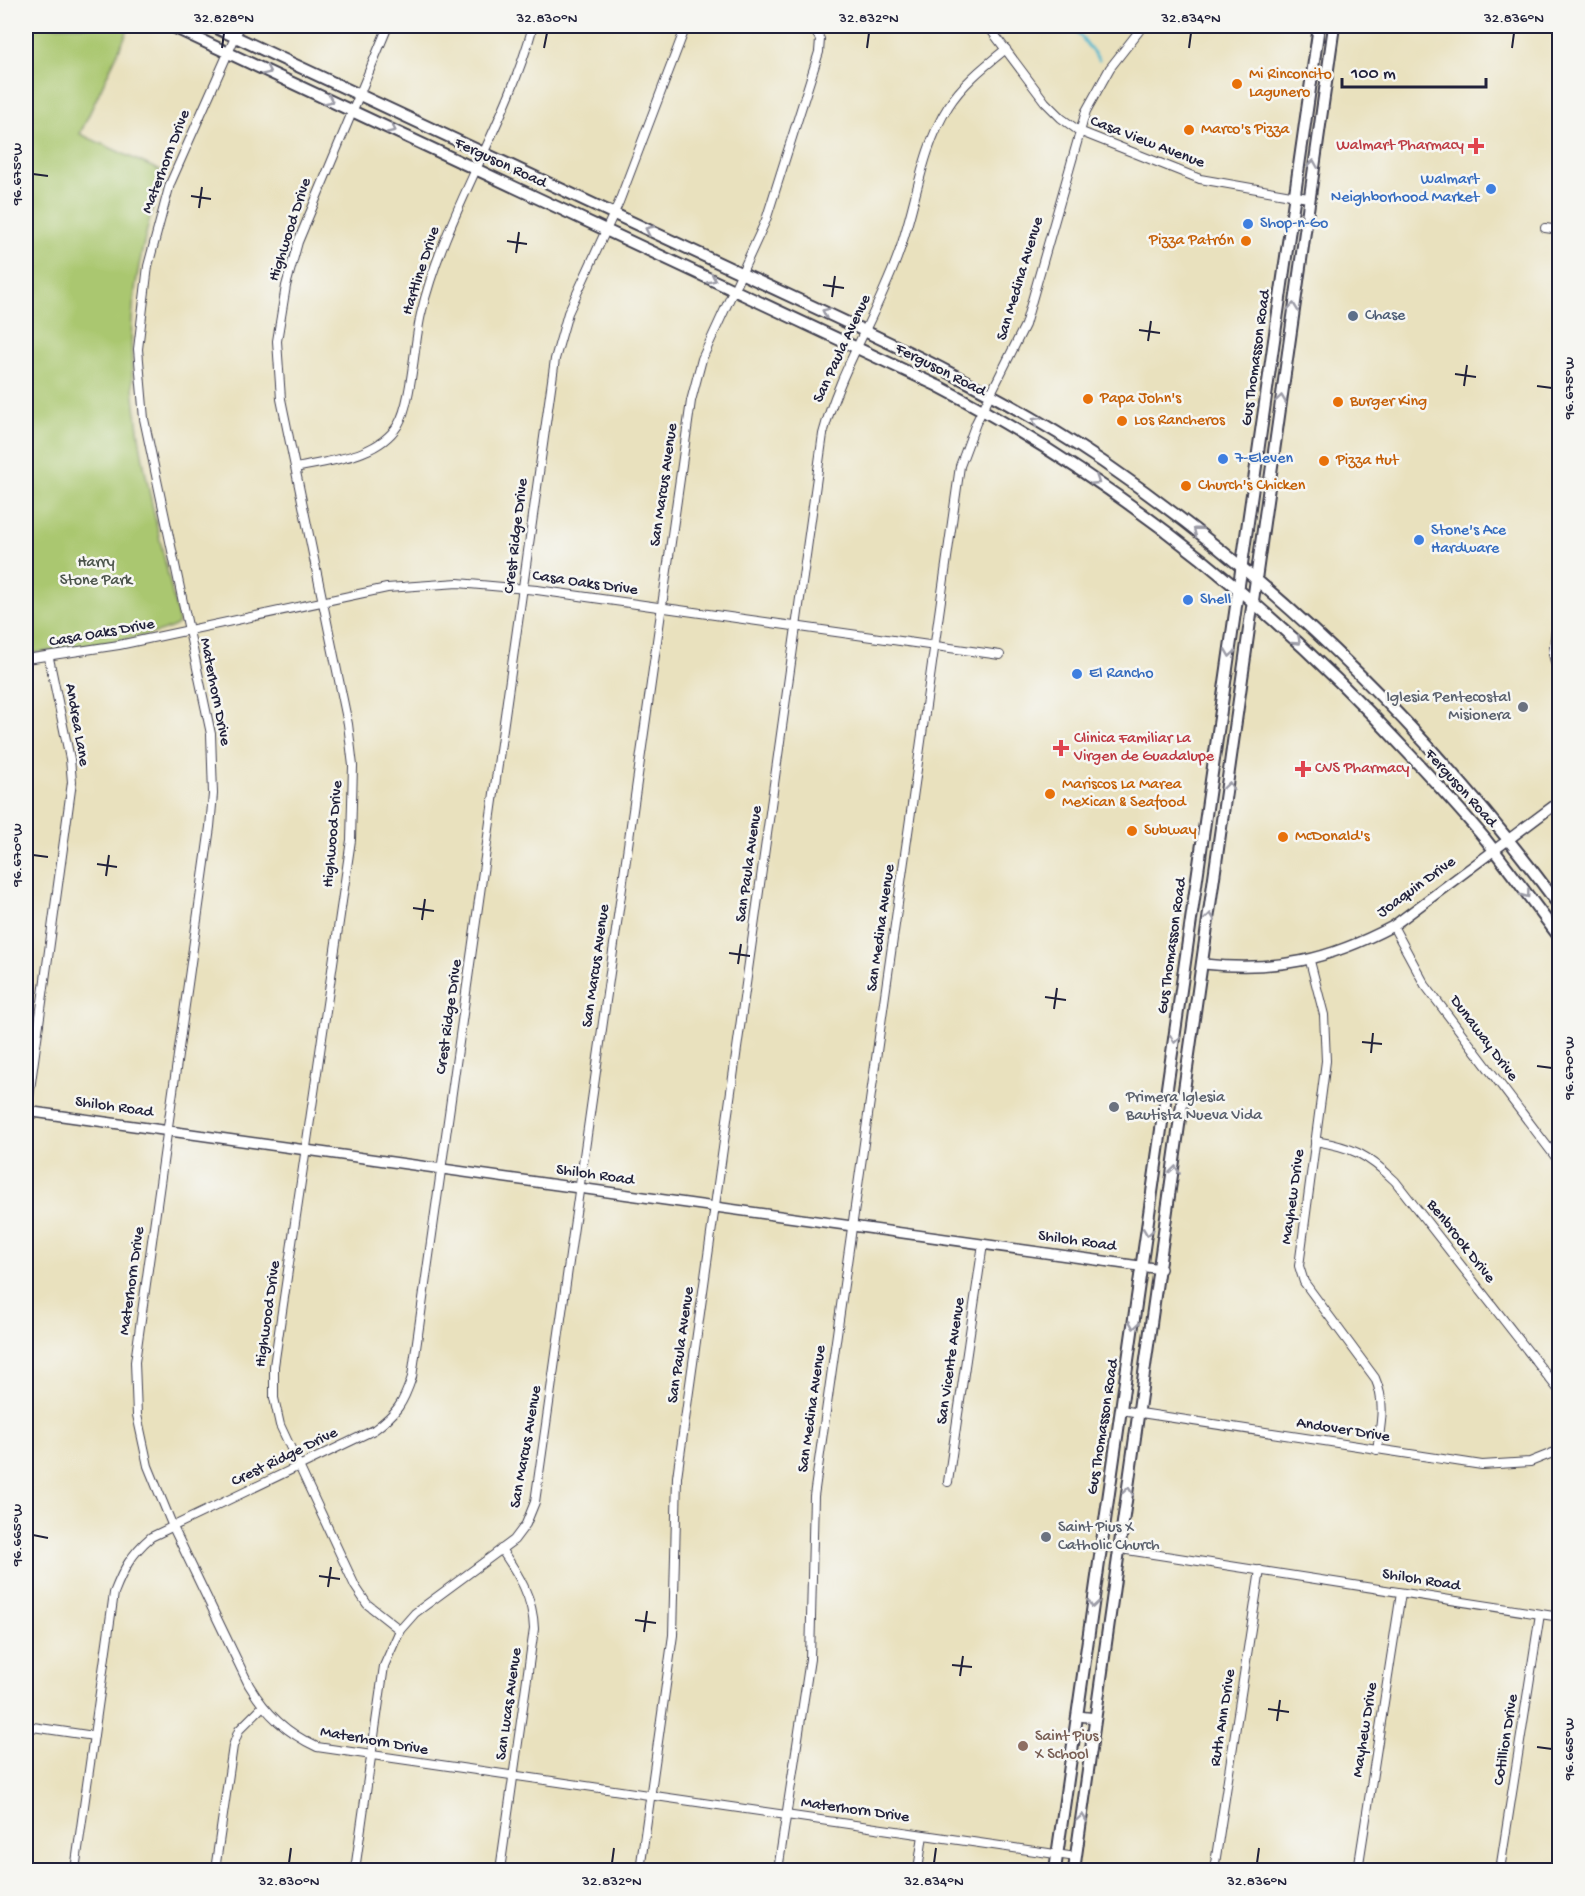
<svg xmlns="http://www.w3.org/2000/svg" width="1585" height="1896" viewBox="0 0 1585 1896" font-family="'Gochi Hand',sans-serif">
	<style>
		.green { fill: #aac76f; stroke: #667455; stroke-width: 1.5 }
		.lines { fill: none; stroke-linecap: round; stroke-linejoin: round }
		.stream { stroke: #50b7cf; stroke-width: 3 }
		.minor-casing { stroke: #403f4f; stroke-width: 10 }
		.tertiary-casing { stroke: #403f4f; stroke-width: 12 }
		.secondary-casing { stroke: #403f4f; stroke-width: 14 }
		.minor { stroke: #fff; stroke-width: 8 }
		.tertiary { stroke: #fff; stroke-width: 9 }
		.secondary { stroke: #fff; stroke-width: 10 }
		.oneway { stroke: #9c9ca7 }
		.ticks { fill: none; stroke: #22223b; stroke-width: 2 }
		.food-dot { fill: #e8710a; stroke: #f6f6f2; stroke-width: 2 }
		.health-dot { fill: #e0444e; stroke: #f6f6f2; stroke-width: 2 }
		.shop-dot { fill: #3f7fe0; stroke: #f6f6f2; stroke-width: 2 }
		.service-dot { fill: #5c6f8a; stroke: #f6f6f2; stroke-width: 2 }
		.worship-dot { fill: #6b7280; stroke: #f6f6f2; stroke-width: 2 }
		.education-dot { fill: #8d6e63; stroke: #f6f6f2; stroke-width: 2 }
		.labels { text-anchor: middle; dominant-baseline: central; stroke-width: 5; stroke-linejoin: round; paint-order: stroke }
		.food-label { font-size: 16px; fill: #c56008; stroke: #f6f6f2; text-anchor: start }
		.street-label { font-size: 16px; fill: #22223b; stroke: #f6f6f2 }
		.health-label { font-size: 16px; fill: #be3a42; stroke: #f6f6f2; text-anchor: start }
		.shop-label { font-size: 16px; fill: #366cbe; stroke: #f6f6f2; text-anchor: start }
		.service-label { font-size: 16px; fill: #4e5e75; stroke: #f6f6f2; text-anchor: start }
		.park-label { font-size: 16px; fill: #4b544b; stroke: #f6f6f2 }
		.worship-label { font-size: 16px; fill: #5b616d; stroke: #f6f6f2; text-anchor: start }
		.education-label { font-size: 16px; fill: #785e54; stroke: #f6f6f2; text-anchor: start }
		.neatline { fill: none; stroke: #22223b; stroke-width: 2 }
		.ticks-label { font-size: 15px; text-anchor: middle; fill: #22223b }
	</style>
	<rect width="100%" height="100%" fill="#f6f6f2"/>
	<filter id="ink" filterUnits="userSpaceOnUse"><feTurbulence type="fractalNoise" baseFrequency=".0167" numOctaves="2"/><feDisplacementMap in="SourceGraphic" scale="12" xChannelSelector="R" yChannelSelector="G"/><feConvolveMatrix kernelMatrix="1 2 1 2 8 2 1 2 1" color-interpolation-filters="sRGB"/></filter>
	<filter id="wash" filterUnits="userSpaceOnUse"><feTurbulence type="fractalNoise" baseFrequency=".008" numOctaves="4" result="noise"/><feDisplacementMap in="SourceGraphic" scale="24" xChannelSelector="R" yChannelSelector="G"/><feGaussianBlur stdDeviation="1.35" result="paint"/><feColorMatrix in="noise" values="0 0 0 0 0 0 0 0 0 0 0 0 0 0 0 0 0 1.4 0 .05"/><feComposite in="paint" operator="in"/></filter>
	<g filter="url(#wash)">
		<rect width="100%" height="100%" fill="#e9e1be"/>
		<path class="green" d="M26,26H130L80,134L163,172C149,220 135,270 132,320C126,419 158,526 179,623C167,637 50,651 26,654Z"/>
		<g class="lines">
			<path class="stream" d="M1073,26L1099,60"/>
		</g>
	</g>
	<g filter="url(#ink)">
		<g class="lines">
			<g class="minor-casing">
				<g id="minor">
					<path d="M240,26L170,184L148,266L138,349L144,419L211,734L213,794L210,827L135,1362L137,1415L148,1466L173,1527L249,1685C266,1714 287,1733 317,1747L1076,1857"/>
					<path d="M388,26L298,242L286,286L277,341L281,399L348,724L353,766L351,840L274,1366V1398L280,1425L355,1586L367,1604L400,1630"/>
					<path d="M988,26L1045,102L1061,118L1079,131L1200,179L1308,198"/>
					<path d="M1545,228L1560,230"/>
					<path d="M296,468C330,460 377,458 398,425C412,402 414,343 421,314C445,213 506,126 533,26"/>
					<path d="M1560,599L1553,654L1560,681"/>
					<path d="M26,659L119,645L387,588L458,583L537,590L1000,655"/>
					<path d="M1393,926L1425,985L1560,1163"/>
					<path d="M1310,961L1324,1015L1326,1061L1299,1266L1304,1282L1375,1378C1386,1403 1381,1423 1377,1450"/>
					<path d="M26,1119L72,782L70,759L49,658"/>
					<path d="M1315,1141C1353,1147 1368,1155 1395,1181L1560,1392"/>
					<path d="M1121,1410L1482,1465L1530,1462L1560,1450"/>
					<path d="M948,1482L983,1244"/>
					<path d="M1101,1546L1560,1617"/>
					<path d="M26,1726L94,1736"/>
					<path d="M75,1870L114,1593C123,1570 131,1554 151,1537L374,1430C397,1413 403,1404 412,1377L555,359L568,313L619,202L686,26"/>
					<path d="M215,1870L233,1746L239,1730L262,1707"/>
					<path d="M355,1870L384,1666L400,1630L415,1613L514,1540L526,1524L535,1502L691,401L702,359L766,220L819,52L820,39L812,26"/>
					<path d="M500,1870L534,1629C533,1597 519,1575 501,1549"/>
					<path d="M640,1870L673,1635L677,1477L823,434C839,373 875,318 897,258C915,211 921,149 948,107C962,84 985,66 1006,49"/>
					<path d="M778,1870L810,1659L814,1496L960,466L976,423L1025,325L1086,111L1110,68L1143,26"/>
					<path d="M918,1870L923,1835"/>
					<path d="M1214,1870L1260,1570"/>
					<path d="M1358,1870L1401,1593"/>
					<path d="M1500,1870L1540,1614"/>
				</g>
			</g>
			<g class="tertiary-casing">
				<g id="tertiary">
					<path d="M1204,964C1275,972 1329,960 1393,926L1560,801"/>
					<path d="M26,1111L1161,1269"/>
					<path d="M1078,1716L1096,1718"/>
				</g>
			</g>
			<g class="secondary-casing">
				<g id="secondary">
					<path d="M171,26L938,386C1118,480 1274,607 1411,756C1436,783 1462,811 1486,840C1511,872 1535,905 1560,938"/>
					<path d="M212,26C385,107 559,188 732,269C858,328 987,384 1103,462C1279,583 1433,735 1560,907"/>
					<path d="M1055,1870L1319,26"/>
					<path d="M1074,1870L1334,26"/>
				</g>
			</g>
			<use href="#minor" class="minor"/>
			<use href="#tertiary" class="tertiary"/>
			<use href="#secondary" class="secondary"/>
		</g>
		<defs><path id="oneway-chevron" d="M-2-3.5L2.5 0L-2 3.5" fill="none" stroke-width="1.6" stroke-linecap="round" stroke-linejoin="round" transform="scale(1.5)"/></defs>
		<g class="oneway">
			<use href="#oneway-chevron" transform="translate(267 71) rotate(26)"/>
			<use href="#oneway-chevron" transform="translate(329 100) rotate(25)"/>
			<use href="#oneway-chevron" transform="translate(392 129) rotate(25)"/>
			<use href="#oneway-chevron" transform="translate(1313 164) rotate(-81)"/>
			<use href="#oneway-chevron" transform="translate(649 230) rotate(-155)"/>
			<use href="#oneway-chevron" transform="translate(712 279) rotate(25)"/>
			<use href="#oneway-chevron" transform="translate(1293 307) rotate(-83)"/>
			<use href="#oneway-chevron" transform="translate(826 312) rotate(-155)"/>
			<use href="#oneway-chevron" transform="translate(1281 399) rotate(-82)"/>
			<use href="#oneway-chevron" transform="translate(1036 421) rotate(-150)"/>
			<use href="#oneway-chevron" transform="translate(1096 481) rotate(33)"/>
			<use href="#oneway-chevron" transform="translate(1197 531) rotate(-142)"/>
			<use href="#oneway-chevron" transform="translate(1297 641) rotate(42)"/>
			<use href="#oneway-chevron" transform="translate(1230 653) rotate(98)"/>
			<use href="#oneway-chevron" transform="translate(1229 786) rotate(-82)"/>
			<use href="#oneway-chevron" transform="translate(1526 894) rotate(53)"/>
			<use href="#oneway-chevron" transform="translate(1210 917) rotate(-82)"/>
			<use href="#oneway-chevron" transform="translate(1175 1039) rotate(98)"/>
			<use href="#oneway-chevron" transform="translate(1175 1170) rotate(-82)"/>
			<use href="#oneway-chevron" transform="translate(1148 1232) rotate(98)"/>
			<use href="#oneway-chevron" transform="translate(1134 1325) rotate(99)"/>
			<use href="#oneway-chevron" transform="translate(1128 1491) rotate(-82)"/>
			<use href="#oneway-chevron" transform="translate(1093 1604) rotate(98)"/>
			<use href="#oneway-chevron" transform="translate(1082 1818) rotate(-82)"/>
		</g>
	</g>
	<path class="ticks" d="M222,48L224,33M544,48L547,33M867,48L869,33M1189,48L1191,33M1512,48L1514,33M33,174L48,176M191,196L211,199M199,208L202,187M507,241L527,244M516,253L519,232M823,285L844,288M832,297L835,276M1139,330L1160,333M1148,341L1151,321M1455,374L1476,377M1464,386L1467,365M1537,386L1552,388M33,855L48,857M97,864L117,867M106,876L109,855M413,908L434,911M422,920L425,899M729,953L750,956M738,964L741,944M1045,997L1066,1000M1054,1009L1057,988M1362,1042L1382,1044M1371,1053L1373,1033M1537,1066L1552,1068M33,1535L48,1538M319,1576L340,1579M328,1587L331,1567M635,1620L656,1623M644,1632L647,1611M952,1665L972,1667M960,1676L963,1656M1268,1709L1289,1712M1277,1721L1280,1700M1537,1747L1552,1749M289,1863L291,1848M612,1863L614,1848M934,1863L936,1848M1257,1863L1259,1848"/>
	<g class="food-dot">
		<circle cx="1237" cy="84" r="6"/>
		<circle cx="1189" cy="130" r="6"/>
		<circle cx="1246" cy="241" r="6"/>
		<circle cx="1088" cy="399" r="6"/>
		<circle cx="1338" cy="402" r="6"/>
		<circle cx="1122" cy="421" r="6"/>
		<circle cx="1324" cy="461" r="6"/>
		<circle cx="1186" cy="486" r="6"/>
		<circle cx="1050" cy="794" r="6"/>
		<circle cx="1132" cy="831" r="6"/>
		<circle cx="1283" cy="837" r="6"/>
	</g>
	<g class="health-dot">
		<path d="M1473 137h6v6h6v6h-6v6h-6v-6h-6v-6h6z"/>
		<path d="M1058 739h6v6h6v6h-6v6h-6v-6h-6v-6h6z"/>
		<path d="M1300 760h6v6h6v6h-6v6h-6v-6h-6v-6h6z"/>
	</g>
	<g class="shop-dot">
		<circle cx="1491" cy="189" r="6"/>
		<circle cx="1248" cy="224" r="6"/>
		<circle cx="1223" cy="459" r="6"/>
		<circle cx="1419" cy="540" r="6"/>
		<circle cx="1188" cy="600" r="6"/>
		<circle cx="1077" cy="674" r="6"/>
	</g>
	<circle class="service-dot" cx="1353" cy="316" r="6"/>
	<g class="worship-dot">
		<circle cx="1523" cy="707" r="6"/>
		<circle cx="1114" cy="1107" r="6"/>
		<circle cx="1046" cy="1537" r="6"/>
	</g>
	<circle class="education-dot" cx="1023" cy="1746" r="6"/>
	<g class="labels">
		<g class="food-label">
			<text x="1249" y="75">Mi Rinconcito<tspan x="1249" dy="18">Lagunero</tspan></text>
			<text x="1201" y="130">Marco's Pizza</text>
			<text x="1234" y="241" text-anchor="end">Pizza Patrón</text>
			<text x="1100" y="399">Papa John's</text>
			<text x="1350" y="402">Burger King</text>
			<text x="1134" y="421">Los Rancheros</text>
			<text x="1336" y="461">Pizza Hut</text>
			<text x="1198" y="486">Church's Chicken</text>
			<text x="1062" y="785">Mariscos La Marea<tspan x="1062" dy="18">Mexican &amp; Seafood</tspan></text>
			<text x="1144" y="831">Subway</text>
			<text x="1295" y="837">McDonald's</text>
		</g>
		<g class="street-label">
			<text transform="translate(1147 143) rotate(21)">Casa View Avenue</text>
			<text transform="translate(167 162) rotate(-69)">Materhorn Drive</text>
			<text transform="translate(500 164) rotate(25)">Ferguson Road</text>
			<text transform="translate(291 230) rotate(-72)">Highwood Drive</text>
			<text transform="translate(422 271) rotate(-72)">Hartline Drive</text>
			<text transform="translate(1021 279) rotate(-73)">San Medina Avenue</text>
			<text transform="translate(843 349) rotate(-65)">San Paula Avenue</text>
			<text transform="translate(1257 358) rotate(-82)">Gus Thomasson Road</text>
			<text transform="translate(940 371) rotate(27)">Ferguson Road</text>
			<text transform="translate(665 485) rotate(-82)">San Marcus Avenue</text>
			<text transform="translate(517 536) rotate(-83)">Crest Ridge Drive</text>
			<text transform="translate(585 584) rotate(8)">Casa Oaks Drive</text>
			<text transform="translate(102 634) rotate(-10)">Casa Oaks Drive</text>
			<text transform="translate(214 692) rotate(79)">Materhorn Drive</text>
			<text transform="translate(76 725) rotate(80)">Andrea Lane</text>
			<text transform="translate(1460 789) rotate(48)">Ferguson Road</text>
			<text transform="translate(334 834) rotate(-85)">Highwood Drive</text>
			<text transform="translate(750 864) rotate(-82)">San Paula Avenue</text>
			<text transform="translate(1417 888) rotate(-36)">Joaquin Drive</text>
			<text transform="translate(882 928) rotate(-82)">San Medina Avenue</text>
			<text transform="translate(1173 946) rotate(-82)">Gus Thomasson Road</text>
			<text transform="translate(597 966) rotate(-82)">San Marcus Avenue</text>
			<text transform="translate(450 1017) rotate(-82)">Crest Ridge Drive</text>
			<text transform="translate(1483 1039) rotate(53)">Dunaway Drive</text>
			<text transform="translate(114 1108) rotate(8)">Shiloh Road</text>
			<text transform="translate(595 1176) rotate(8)">Shiloh Road</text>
			<text transform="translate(1294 1197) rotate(-82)">Mayhew Drive</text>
			<text transform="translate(1077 1242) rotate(8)">Shiloh Road</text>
			<text transform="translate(1460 1242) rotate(52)">Benbrook Drive</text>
			<text transform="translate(133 1281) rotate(-82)">Materhorn Drive</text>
			<text transform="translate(269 1314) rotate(-82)">Highwood Drive</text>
			<text transform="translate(682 1345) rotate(-82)">San Paula Avenue</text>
			<text transform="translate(952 1361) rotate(-82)">San Vicente Avenue</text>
			<text transform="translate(813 1409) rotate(-82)">San Medina Avenue</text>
			<text transform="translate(1104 1427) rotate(-81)">Gus Thomasson Road</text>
			<text transform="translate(1343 1431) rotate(9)">Andover Drive</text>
			<text transform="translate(527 1447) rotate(-80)">San Marcus Avenue</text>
			<text transform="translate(285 1458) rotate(-26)">Crest Ridge Drive</text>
			<text transform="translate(1421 1581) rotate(9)">Shiloh Road</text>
			<text transform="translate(510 1704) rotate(-82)">San Lucas Avenue</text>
			<text transform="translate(1224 1718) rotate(-81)">Ruth Ann Drive</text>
			<text transform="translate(1366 1730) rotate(-81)">Mayhew Drive</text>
			<text transform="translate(1507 1740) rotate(-81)">Cotillion Drive</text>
			<text transform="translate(374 1742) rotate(10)">Materhorn Drive</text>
			<text transform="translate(855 1811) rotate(8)">Materhorn Drive</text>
		</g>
		<g class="health-label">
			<text x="1464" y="146" text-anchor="end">Walmart Pharmacy</text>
			<text x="1074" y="739">Clinica Familiar La<tspan x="1074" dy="18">Virgen de Guadalupe</tspan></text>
			<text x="1315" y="769">CVS Pharmacy</text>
		</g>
		<g class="shop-label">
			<text x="1479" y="180" text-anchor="end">Walmart<tspan x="1479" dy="18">Neighborhood Market</tspan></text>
			<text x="1260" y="224">Shop-n-Go</text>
			<text x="1235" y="459">7-Eleven</text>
			<text x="1431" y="531">Stone's Ace<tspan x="1431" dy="18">Hardware</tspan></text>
			<text x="1200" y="600">Shell</text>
			<text x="1089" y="674">El Rancho</text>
		</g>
		<g class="service-label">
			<text x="1365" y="316">Chase</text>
		</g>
		<g class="park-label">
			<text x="96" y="563">Harry<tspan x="96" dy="18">Stone Park</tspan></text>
		</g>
		<g class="worship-label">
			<text x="1511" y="698" text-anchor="end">Iglesia Pentecostal<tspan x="1511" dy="18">Misionera</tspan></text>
			<text x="1126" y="1098">Primera Iglesia<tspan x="1126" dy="18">Bautista Nueva Vida</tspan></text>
			<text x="1058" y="1528">Saint Pius X<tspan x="1058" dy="18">Catholic Church</tspan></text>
		</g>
		<g class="education-label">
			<text x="1035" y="1737">Saint Pius<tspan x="1035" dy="18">X School</tspan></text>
		</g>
	</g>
	<rect width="1585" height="1896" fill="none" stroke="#f6f6f2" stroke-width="66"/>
	<path d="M1342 78v9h144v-9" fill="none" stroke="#22223b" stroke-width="3"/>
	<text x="1351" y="78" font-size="18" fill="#22223b" stroke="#f6f6f2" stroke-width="4.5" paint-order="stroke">100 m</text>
	<rect x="33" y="33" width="1519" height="1830" class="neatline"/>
	<g class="ticks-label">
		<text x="224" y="22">32.828°N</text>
		<text x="547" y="22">32.830°N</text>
		<text x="869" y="22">32.832°N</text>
		<text x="1191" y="22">32.834°N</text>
		<text x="1514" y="22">32.836°N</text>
		<text transform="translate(16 174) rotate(-90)" y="5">96.675°W</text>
		<text transform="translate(1568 388) rotate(-90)" y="5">96.675°W</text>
		<text transform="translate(16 855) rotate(-90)" y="5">96.670°W</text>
		<text transform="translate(1568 1068) rotate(-90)" y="5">96.670°W</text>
		<text transform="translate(16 1535) rotate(-90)" y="5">96.665°W</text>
		<text transform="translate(1568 1749) rotate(-90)" y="5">96.665°W</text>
		<text x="289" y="1885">32.830°N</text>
		<text x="612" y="1885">32.832°N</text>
		<text x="934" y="1885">32.834°N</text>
		<text x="1257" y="1885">32.836°N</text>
	</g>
</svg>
